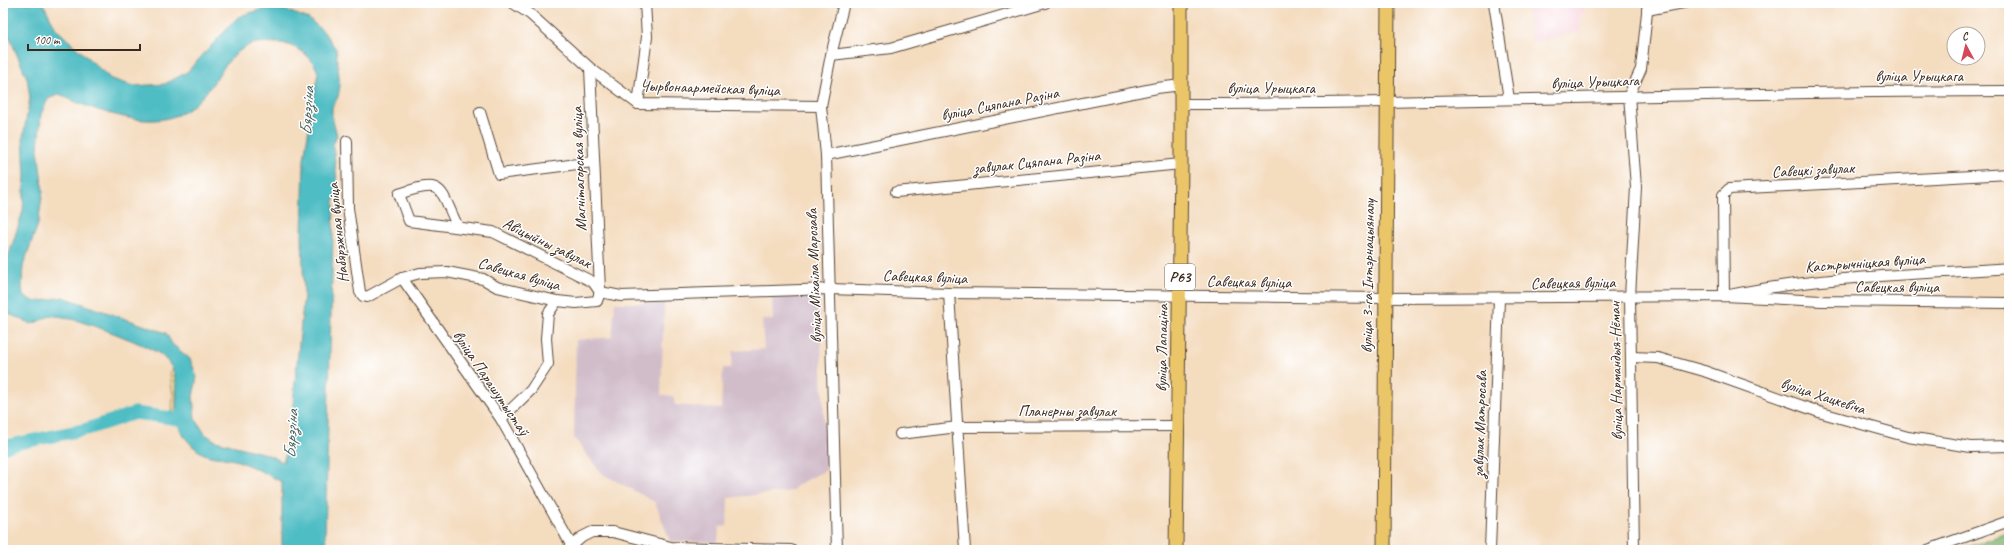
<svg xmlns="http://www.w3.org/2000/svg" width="2012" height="553" viewBox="0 0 2012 553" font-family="Caveat,sans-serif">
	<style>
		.built { fill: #f6cfd8 }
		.industrial { fill: #d1bdca }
		.forest { fill: #7eb26e; stroke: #5c6e46 }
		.sand { fill: #eeda9e; stroke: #94825e }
		.water { fill: #4fbdc4; stroke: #457471; fill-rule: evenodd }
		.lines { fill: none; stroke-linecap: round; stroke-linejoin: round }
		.river { stroke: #4fbdc4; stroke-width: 13 }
		.minor-casing { stroke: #574536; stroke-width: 12 }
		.major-casing { stroke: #574536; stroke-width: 15 }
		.minor { stroke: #fff; stroke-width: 10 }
		.major { stroke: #ebc669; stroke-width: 13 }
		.labels { text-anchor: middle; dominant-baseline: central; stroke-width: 3; stroke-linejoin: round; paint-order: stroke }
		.shield { fill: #fff; stroke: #766a62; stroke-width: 1 }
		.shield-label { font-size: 15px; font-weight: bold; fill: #3b2a1e }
		.street-label { font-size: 16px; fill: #3b2a1e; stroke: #fff }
		.water-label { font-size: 17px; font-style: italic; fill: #425d58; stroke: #fff }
	</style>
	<rect width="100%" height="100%" fill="#fff"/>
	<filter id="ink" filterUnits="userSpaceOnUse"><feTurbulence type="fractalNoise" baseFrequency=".025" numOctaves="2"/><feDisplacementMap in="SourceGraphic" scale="8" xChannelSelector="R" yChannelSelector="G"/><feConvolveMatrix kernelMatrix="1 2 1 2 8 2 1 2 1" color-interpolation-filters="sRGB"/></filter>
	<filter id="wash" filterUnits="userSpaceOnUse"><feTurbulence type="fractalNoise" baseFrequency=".012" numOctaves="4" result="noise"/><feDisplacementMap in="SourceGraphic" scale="16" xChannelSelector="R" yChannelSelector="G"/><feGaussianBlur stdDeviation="0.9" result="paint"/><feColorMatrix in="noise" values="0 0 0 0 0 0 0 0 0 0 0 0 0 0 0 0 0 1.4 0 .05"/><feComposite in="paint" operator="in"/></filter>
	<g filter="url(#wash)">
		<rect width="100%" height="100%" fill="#f4dcbf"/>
		<path class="built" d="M1525,3H1587L1583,13L1580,26L1581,31L1532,43Z"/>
		<path class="industrial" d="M772,296H819L826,470L797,485L792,491L728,498L727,526L719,527L718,542L670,541L655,502L601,473L574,438L576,340L612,337L615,303H664L661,395L673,396L675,405L721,409L723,368H731L733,351L764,349L762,320H773Z"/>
		<path class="forest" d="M2009,532V550H1959Z"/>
		<path class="sand" d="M173,369L176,386V409L172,412L173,397L170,372Z"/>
		<path class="water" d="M3,3H43L56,29L111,79L134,86L165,84L187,72L238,17L246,14L267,8L285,10L309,19L323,31L336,49L340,86L338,97L332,107V117L337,135L333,144L338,189L334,201L325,537L328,550H282V482C267,474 253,467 238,461C214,454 206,462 187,440C167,417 183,394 173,370C171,365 164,357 160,354C145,344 66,313 51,316C45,317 38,322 32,324L9,314L6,309L3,292L4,270L23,211L25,176L23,137L30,98L27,78L3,22ZM282,43C300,48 311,55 318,72L304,159L302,236L304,294L289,443L283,462L266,454L216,441L205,434L195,418L193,397L197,377L190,359L172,344L166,333L63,297L36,302L23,296L22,286L23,266L38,224L43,191L38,149L41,114L48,99L60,94C75,103 89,107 105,112C145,124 179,127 207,91C222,73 226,57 249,45C257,41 273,43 282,43Z"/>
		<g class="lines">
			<path class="river" d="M3,448L10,445L87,429L135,413L186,420"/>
		</g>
	</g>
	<g filter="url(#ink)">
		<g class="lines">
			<g class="minor-casing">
				<g id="minor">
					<path d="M513,3L530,14L590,68L638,104L821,106"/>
					<path d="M1494,3L1509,99"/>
					<path d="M1647,10L1683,3"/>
					<path d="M831,55L891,48L1045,3"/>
					<path d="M590,68L600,290"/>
					<path d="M638,104L647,37L645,3"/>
					<path d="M1181,104C1457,104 1733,91 2009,91"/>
					<path d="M480,112L499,174L593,162"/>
					<path d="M347,141L348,208L360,292L363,296L367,297L402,278L420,273L447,272L483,279L497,287L557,301L576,303L597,301L600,292L621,296L830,289L949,293L1384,298L1724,296L1822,301L2009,303"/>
					<path d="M826,155L1157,88L1181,85"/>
					<path d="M2009,174L1729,189L1723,195L1724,296C1817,276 1914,275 2009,268"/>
					<path d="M896,192L1181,164"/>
					<path d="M458,227C439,188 445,178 399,194L409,221L493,232L593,282L600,292"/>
					<path d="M402,278L501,419L574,550"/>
					<path d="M949,293L965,550"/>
					<path d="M1631,357L1658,358L1704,371L1822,413L1908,437L1971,447L2009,446"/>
					<path d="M501,419L531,390L548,364L546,338L548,314L557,301"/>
					<path d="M900,434L958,427L1177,426"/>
					<path d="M568,549L582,537L592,532H613L671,547L791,550"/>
					<path d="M837,550L826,155L821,106L831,55L844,3"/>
					<path d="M1490,550L1499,299"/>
					<path d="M1634,550L1630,297L1636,187L1629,95L1641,69L1648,3"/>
					<path d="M1928,550L2009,521"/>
				</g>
			</g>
			<g class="major-casing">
				<g id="major">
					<path d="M1176,550L1181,164V3"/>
					<path d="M1384,550L1388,3"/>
				</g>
			</g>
			<use href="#minor" class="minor"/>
			<use href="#major" class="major"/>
		</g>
	</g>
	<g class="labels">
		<rect class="shield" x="1165" y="264" width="30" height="26" rx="3"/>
		<g class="shield-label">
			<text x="1180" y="277">Р63</text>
		</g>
		<g class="street-label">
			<text x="1919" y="76">вуліца Урыцкага</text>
			<text transform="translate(1595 82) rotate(-2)">вуліца Урыцкага</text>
			<text transform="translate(710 88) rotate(2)">Чырвонаармейская вуліца</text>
			<text x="1271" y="88">вуліца Урыцкага</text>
			<text transform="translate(1000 104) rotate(-11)">вуліца Сцяпана Разіна</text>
			<text transform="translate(1037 162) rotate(-6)">завулак Сцяпана Разіна</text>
			<text transform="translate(579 169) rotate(-92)">Магнітагорская вуліца</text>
			<text transform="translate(1813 170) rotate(-3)">Савецкі завулак</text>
			<text transform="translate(338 233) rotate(-96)">Набярэжная вуліца</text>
			<text transform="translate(547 243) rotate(26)">Авіцыйны завулак</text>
			<text transform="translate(1865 263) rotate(-4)">Кастрычніцкая вуліца</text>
			<text transform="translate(519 274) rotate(16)">Савецкая вуліца</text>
			<text transform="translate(814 276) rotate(-92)">вуліца Міхаіла Марозава</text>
			<text transform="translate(1368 276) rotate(-89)">вуліца 3-га Інтэрнацыяналу</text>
			<text transform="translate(925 277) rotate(2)">Савецкая вуліца</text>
			<text transform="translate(1249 282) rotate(1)">Савецкая вуліца</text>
			<text transform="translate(1573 283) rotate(-1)">Савецкая вуліца</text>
			<text x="1897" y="287">Савецкая вуліца</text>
			<text transform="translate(1162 348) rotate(-89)">вуліца Лапаціна</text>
			<text transform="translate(1616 371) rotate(-91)">вуліца Нармандыя-Нёман</text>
			<text transform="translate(491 383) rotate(56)">вуліца Парашутыстаў</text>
			<text transform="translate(1823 396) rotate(18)">вуліца Хацкевіча</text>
			<text x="1067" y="411">Планерны завулак</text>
			<text transform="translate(1480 424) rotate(-88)">завулак Матросава</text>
		</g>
		<g class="water-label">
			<text transform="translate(307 111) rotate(-87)">Бярэзіна</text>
			<text transform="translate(291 434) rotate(-87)">Бярэзіна</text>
		</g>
	</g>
	<rect width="2012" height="553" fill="none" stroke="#fff" stroke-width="16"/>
	<g transform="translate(1966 46) rotate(353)"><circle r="19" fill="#ffffff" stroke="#b1aaa5"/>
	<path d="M0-3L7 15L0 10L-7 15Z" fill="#d1495b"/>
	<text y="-6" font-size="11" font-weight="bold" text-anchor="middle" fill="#3b2a1e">С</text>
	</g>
	<path d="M28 44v6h112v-6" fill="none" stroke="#3b2a1e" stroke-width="2"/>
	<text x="34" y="44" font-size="12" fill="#3b2a1e" stroke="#ffffff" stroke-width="3" paint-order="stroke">100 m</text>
</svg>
